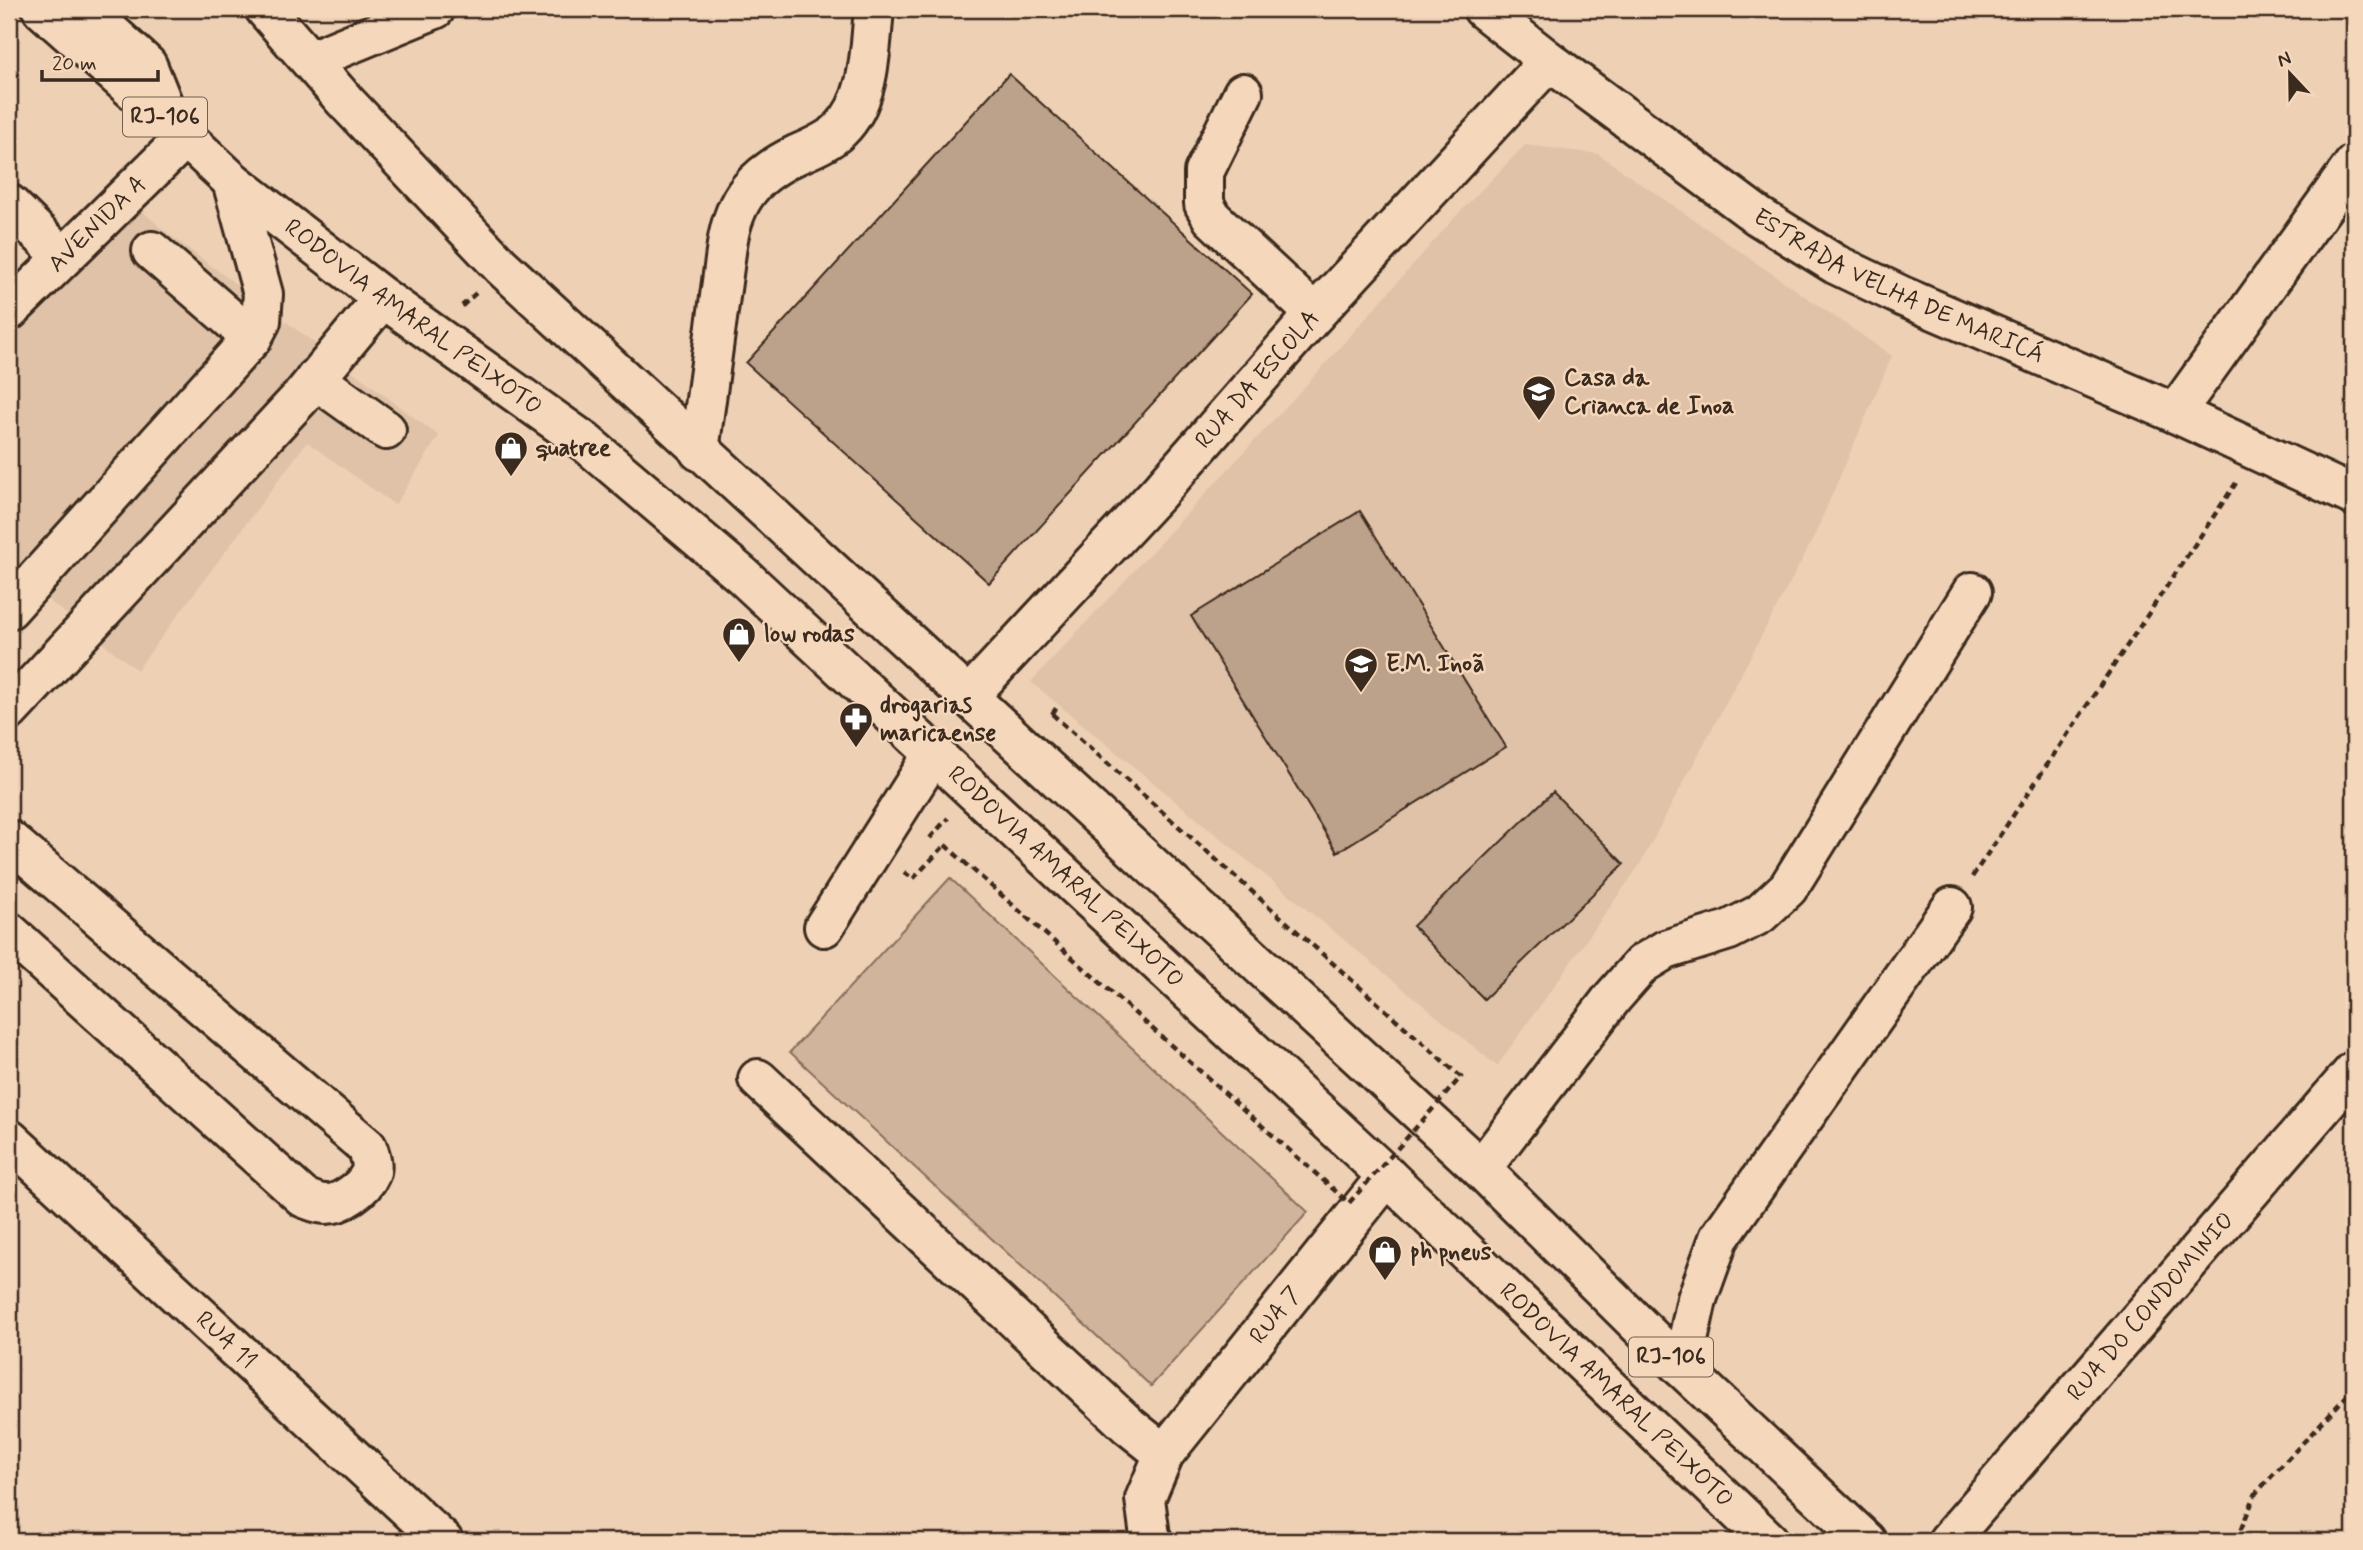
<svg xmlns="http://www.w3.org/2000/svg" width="2363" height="1550" viewBox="0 0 2363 1550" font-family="Mynerve,sans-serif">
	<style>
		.built { fill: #dfc2a8 }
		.green { fill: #d0b59c; stroke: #86705d; stroke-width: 2 }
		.building { fill: #bca18b; stroke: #3b2a1e; stroke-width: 2 }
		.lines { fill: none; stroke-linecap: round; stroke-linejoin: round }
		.minor-casing { stroke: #3b2a1e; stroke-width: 44 }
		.highway-casing { stroke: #3b2a1e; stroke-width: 44 }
		.path { stroke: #3b2a1e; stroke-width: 4.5; stroke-dasharray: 7 5; stroke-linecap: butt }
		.minor { stroke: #f5d7bb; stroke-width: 38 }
		.highway { stroke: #f5d7bb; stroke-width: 38 }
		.path-bridge { stroke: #3b2a1e; stroke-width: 4.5; stroke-dasharray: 7 5; stroke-linecap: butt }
		.labels { text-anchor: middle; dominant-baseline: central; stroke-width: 5; stroke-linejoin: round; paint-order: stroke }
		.shield { fill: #f5d7bb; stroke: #735e4d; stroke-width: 2 }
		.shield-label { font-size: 23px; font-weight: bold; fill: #3b2a1e }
		.street-label { font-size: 24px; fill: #3b2a1e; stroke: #f5d7bb }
		.poi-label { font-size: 24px; font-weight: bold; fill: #3b2a1e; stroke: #f5d7bb; text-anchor: start }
	</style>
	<rect width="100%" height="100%" fill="#eed0b5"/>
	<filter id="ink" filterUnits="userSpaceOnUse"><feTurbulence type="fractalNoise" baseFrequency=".0143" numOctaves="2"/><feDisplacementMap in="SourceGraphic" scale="14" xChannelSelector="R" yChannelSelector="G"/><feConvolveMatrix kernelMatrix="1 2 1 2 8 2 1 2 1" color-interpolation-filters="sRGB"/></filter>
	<g filter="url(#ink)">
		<g class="built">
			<path d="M1525,145L1598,154L1892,356L1812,541L1639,866L1497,1066L1031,682L1320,370L1456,216Z"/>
			<path d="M137,206L162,229L439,436L395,505L307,442L137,670L9,569V329Z"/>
		</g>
		<path class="green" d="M950,878L1308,1212L1151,1386L790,1052Z"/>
		<g class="building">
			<path d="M1009,74L1252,294L989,583L746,363Z"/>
			<path d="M1360,511L1506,747L1337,852L1191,616Z"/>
			<path d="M1553,792L1624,864L1484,999L1413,926Z"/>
		</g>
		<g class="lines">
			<g class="minor-casing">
				<g id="minor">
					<path id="s1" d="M1483,9L1549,61L1758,216L1835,264L1904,297L2175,413L2354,496"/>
					<path d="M311,60L435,9"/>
					<path d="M1243,93L1204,172V204L1212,218L1315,314"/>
					<path d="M9,204L63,257"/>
					<path d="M152,251L252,338"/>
					<path id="s2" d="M9,311L186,137"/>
					<path d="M315,379L386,430"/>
					<path d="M2175,413L2354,164"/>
					<path d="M699,451L727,245C734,198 755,174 798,154C812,148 829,141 840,130C871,100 870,48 874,9"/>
					<path d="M9,609L252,338L261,321L263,294L232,181"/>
					<path id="s3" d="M968,697L1159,492L1315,314L1549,61"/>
					<path d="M9,711L301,397L383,298"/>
					<path d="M9,840L367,1147C370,1155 374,1166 370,1174C364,1188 341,1205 325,1204C318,1204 310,1200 304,1198L9,932"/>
					<path d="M824,927L934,753"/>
					<path d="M758,1079L1129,1426L1164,1454"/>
					<path id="s4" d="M9,1139L443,1541"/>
					<path d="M1481,1169L1613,997L1642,964L1665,950L1729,930L1760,914L1788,888L1972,592"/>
					<path d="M1682,1368L1697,1299L1719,1238L1952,907"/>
					<path id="s5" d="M1153,1541L1150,1536L1145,1499L1164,1454L1387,1176"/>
					<path id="s6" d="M1948,1541L2354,1071"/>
				</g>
			</g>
			<g class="highway-casing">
				<g id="highway">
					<path id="s7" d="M42,9L169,122L232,181L383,298L585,442L743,576L1387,1176L1769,1541"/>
					<path d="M85,9L147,65L167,115"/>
					<path d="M265,9L345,101L501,266L1481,1169L1682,1368L1866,1541"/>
				</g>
			</g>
			<g class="path">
				<path d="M462,306L476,293"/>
				<path d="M1052,714L1057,707"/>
				<path d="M930,838L948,818"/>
				<path d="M904,872L913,879L945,845"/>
				<path d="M1972,877L2236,483"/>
				<path d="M2236,1541L2256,1493L2354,1388"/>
			</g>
			<use href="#minor" class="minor"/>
			<use href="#highway" class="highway"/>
			<path class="path-bridge" d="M945,845L1349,1203L1461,1077L1052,714"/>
		</g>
	</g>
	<defs>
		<g id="school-pin" transform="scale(1.75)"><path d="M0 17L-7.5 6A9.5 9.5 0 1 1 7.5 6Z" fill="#3b2a1e" stroke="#f5d7bb"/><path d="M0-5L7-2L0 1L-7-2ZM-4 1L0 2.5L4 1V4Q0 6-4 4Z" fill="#fff"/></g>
		<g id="shop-pin" transform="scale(1.75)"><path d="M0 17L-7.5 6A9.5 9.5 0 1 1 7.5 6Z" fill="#3b2a1e" stroke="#f5d7bb"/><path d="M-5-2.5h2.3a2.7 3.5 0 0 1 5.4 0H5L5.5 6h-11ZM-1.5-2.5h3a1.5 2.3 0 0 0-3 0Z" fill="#fff"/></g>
		<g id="pharmacy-pin" transform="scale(1.75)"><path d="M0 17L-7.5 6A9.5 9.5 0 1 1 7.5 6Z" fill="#3b2a1e" stroke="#f5d7bb"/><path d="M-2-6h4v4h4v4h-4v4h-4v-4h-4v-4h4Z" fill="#fff"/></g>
	</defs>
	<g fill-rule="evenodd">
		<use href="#school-pin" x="1539" y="392"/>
		<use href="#shop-pin" x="511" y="448"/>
		<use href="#shop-pin" x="739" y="634"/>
		<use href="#school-pin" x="1361" y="664"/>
		<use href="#pharmacy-pin" x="856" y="719"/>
		<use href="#shop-pin" x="1385" y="1252"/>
	</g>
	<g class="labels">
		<g class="shield">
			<rect x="123" y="97.5" width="84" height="39" rx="5"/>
			<rect x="1629" y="1337.5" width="84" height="39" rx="5"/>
		</g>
		<g class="shield-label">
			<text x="165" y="117">RJ-106</text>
			<text x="1671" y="1357">RJ-106</text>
		</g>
		<g class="street-label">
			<text stroke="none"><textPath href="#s2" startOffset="124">AVENIDA A</textPath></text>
			<text stroke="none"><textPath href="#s1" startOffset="502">ESTRADA VELHA DE MARICÁ</textPath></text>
			<text stroke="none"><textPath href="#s7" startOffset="483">RODOVIA AMARAL PEIXOTO</textPath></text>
			<text stroke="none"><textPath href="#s3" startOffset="430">RUA DA ESCOLA</textPath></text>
			<text stroke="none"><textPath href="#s7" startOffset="1344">RODOVIA AMARAL PEIXOTO</textPath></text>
			<text stroke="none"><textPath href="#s6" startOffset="310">RUA DO CONDOMINIO</textPath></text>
			<text stroke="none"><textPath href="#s5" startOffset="270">RUA 7</textPath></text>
			<text stroke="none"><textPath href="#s4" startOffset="296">RUA 11</textPath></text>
			<text stroke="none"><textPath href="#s7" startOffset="2100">RODOVIA AMARAL PEIXOTO</textPath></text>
		</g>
		<g class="poi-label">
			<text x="1564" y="378">Casa da<tspan x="1564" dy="28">Crianca de Inoa</tspan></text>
			<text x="536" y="448">quatree</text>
			<text x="764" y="634">low rodas</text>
			<text x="1386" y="664">E.M. Inoã</text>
			<text x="880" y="705">drogarias<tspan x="880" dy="28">maricaense</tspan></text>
			<text x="1410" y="1252">ph pneus</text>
		</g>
	</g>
	<rect width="2363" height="1550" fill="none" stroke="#f5d7bb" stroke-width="35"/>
	<rect x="18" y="18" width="2328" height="1515" fill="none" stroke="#3b2a1e" stroke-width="2.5" filter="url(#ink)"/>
	<g transform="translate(2290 74) rotate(338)" stroke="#f5d7bb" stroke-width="5" paint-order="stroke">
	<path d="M0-5L12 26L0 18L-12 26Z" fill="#3b2a1e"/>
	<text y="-10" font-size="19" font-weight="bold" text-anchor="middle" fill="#3b2a1e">N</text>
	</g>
	<path d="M42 70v10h116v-10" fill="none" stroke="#3b2a1e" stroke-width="3.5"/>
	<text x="52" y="70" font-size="21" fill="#3b2a1e" stroke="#f5d7bb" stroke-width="5" paint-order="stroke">20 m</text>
</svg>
